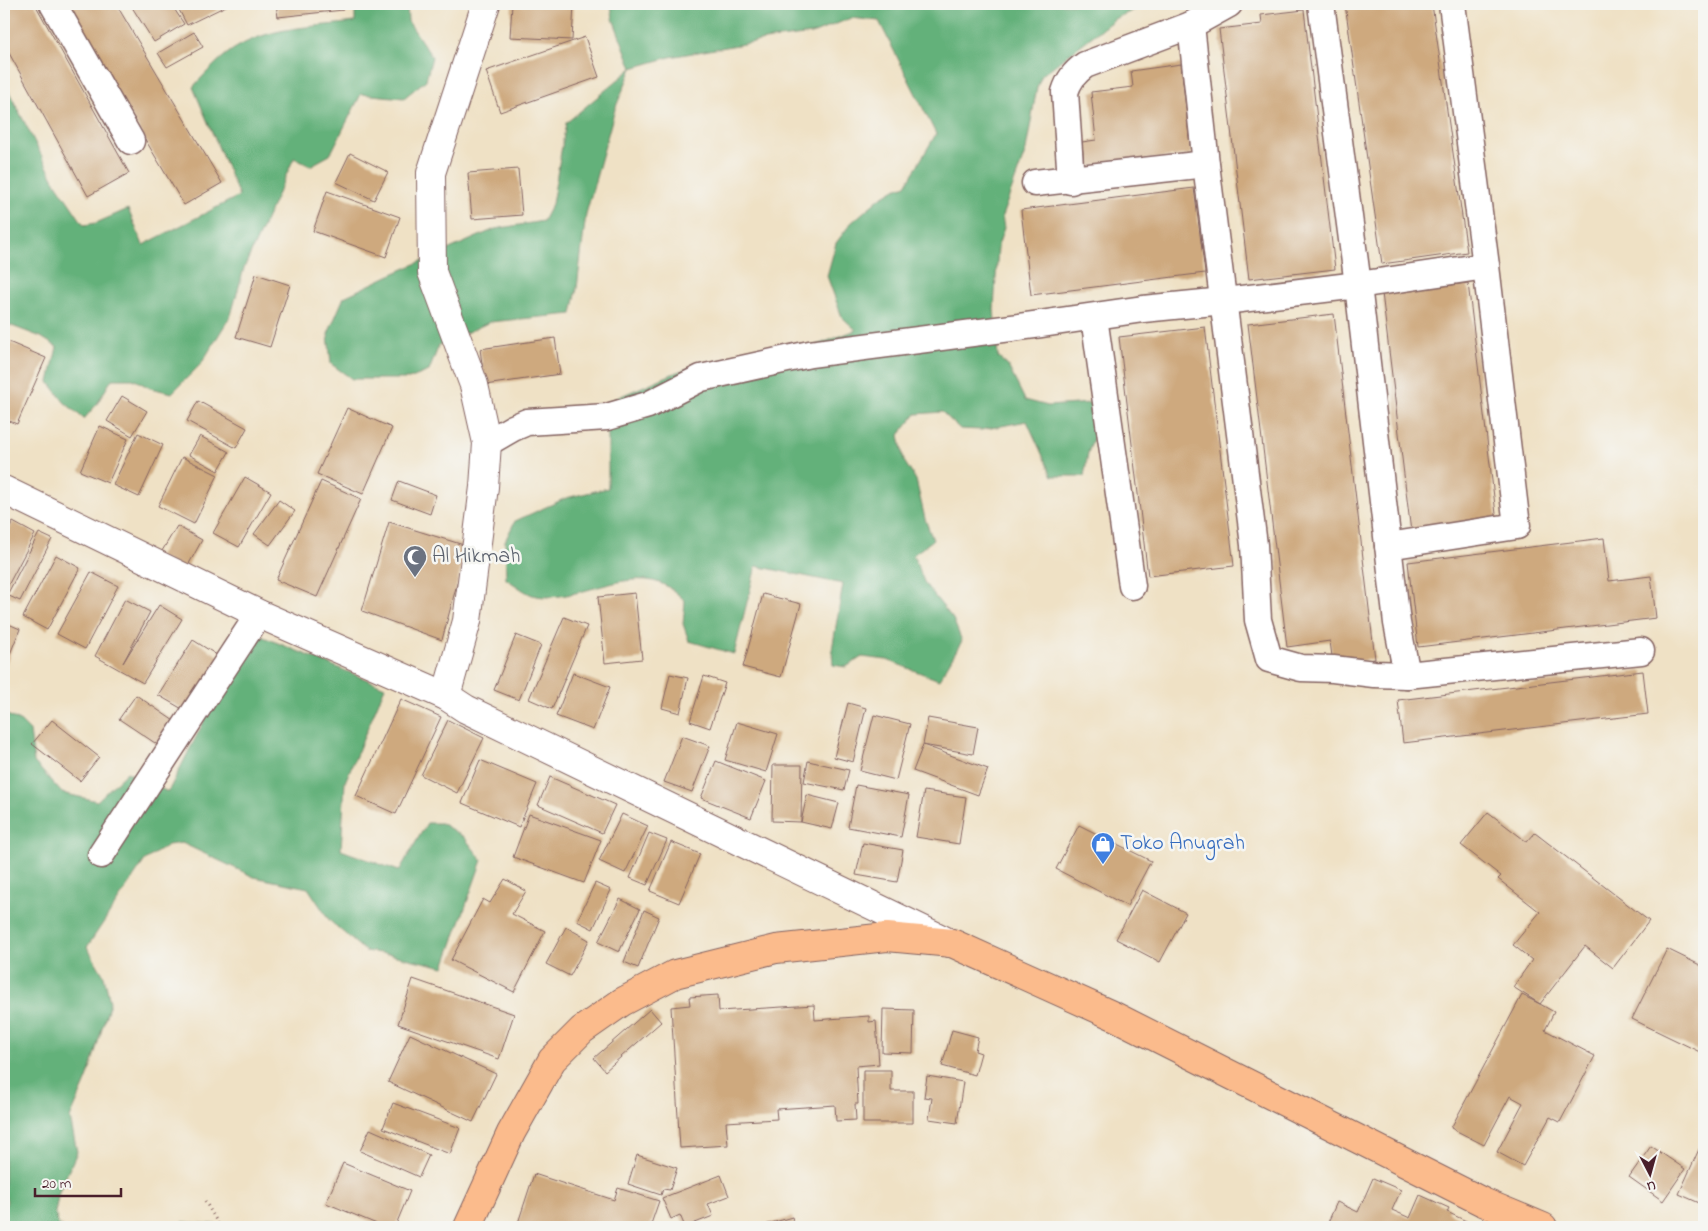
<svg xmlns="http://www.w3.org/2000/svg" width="1708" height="1231" viewBox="0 0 1708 1231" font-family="'Indie Flower',sans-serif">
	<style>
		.forest { fill: #63b17a; stroke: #566852 }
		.building { fill: #cea97e }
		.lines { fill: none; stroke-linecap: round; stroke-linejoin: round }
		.minor-casing { stroke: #846361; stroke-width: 29 }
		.tertiary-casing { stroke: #846361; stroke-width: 30 }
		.primary-casing { stroke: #846361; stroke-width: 30 }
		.path { stroke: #846361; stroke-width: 3; stroke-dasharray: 1 4; stroke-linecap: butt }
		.minor { stroke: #fff; stroke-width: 26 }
		.tertiary { stroke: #fff; stroke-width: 28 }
		.primary { stroke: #fbbb8c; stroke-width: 28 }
		.labels { text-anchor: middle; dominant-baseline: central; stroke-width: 5; stroke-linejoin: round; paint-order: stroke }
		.worship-label { font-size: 22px; fill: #5b616d; stroke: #f6f6f2; text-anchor: start }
		.shop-label { font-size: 22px; fill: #366cbe; stroke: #f6f6f2; text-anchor: start }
	</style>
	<rect width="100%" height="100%" fill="#f6f6f2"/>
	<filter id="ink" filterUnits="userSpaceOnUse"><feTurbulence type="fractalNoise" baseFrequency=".02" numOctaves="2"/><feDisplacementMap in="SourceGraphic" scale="10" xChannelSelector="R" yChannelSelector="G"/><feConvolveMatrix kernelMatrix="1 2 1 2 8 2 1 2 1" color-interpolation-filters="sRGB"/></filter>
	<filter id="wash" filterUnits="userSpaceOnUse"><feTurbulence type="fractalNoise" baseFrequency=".0096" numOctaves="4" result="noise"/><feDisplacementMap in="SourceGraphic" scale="20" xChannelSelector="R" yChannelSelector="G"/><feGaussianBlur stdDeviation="1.12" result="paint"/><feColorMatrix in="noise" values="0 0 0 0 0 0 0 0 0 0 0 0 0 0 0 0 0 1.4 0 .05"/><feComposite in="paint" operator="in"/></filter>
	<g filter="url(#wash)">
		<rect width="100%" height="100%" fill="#efe1c5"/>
		<g class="forest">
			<path d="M355,4H407L408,21L432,57L426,80L404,98L361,94L330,155L310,166L294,158L244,268L231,315L201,364L172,393L150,388L133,379H112L97,404L84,419L64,402L49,382L57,347L41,337L4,323V82L55,182L84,225L96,223L128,209L143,245L239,196L193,87C206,73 222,55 239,46C274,26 316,27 355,22Z"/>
			<path d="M611,4H1148L1116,18L1042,75L1037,87L1026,150L1002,216L1004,228L998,246L994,309L998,357L1008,366L1025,400L1048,406L1091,403L1096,431L1088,453L1084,476H1052L1027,421L981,430L960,429L942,412L916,414L899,435L904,461L916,480L925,519L933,540L913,555L925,584L953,619L962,641L939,680L887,660L862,657L846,667L833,665L832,650L843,584L756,566L734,654L689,641L683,624L685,601C678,594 670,587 660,583C623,569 575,603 536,596C526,594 515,584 506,579L505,541L515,521L566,498L608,488V435L593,408L677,372L704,364L817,345L856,330L842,317L827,276L836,243L851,223L880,198L895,189L906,185L936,134L879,21L851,18L812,34L771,39L670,57L632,68L615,109L586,214L577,288L572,314L490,322L439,345L429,371L409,379H352L331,364L328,334L344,297L388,276L495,229L543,221L552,204L566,123L632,68L613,19Z"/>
			<path d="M261,636L385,687L345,782L341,850L399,871L427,823H441L464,837L482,860L444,967L388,954L365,951L330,921L308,888L254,877L182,843L168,845L145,860L87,947L104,976L110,1002L87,1079L70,1118L77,1152L59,1192L55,1212L58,1224L62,1227H4V1210L7,1201L4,1193V713L21,722L30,731L34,762L62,793L97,801L127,772L168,792L231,668Z"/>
			<path d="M184,1222L247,1227H165Z"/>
		</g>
		<g id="blocks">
			<g class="building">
				<path d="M4,4H35L129,173L88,196L4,44Z"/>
				<path d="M65,4H116L222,183L184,205Z"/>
				<path d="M130,4H171L184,24L154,42Z"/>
				<path d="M176,4H230L187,25Z"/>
				<path d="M276,4H342L343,10L278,17Z"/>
				<path d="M512,4H574L572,40L510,37Z"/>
				<path d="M1345,4H1432L1467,252L1382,264Z"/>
				<path d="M1304,10L1335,269L1249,279L1219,29L1262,24L1261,15Z"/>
				<path d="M194,32L203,47L167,67L158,53Z"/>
				<path d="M585,37L599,77L500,112L486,71Z"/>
				<path d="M1181,64L1191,154L1084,167L1082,142L1096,140L1091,92L1133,87L1131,71Z"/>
				<path d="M350,153L388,172L374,200L336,182Z"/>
				<path d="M518,169L522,215L472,219L468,173Z"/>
				<path d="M1194,188L1205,273L1031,295L1021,210Z"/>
				<path d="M327,191L400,217L386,257L313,231Z"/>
				<path d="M256,274L290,285L270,347L236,337Z"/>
				<path d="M1468,283L1497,522L1411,532L1382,293Z"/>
				<path d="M1334,314L1375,659L1333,664L1330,641L1287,647L1248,324Z"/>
				<path d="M1205,327L1234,566L1148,576L1119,337Z"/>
				<path d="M555,338L560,374L485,385L480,349Z"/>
				<path d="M4,340L46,358L17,424L4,419Z"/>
				<path d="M122,396L147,411L132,436L107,421Z"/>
				<path d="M198,401L247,428L236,448L187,421Z"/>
				<path d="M347,408L392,428L363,494L317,474Z"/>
				<path d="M100,426L128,439L108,483L80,471Z"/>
				<path d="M138,433L163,445L139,497L113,485Z"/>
				<path d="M200,436L229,452L218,471L189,455Z"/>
				<path d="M182,457L218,475L194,524L158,506Z"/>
				<path d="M245,477L271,492L239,547L213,533Z"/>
				<path d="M321,481L361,499L317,597L276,580Z"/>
				<path d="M399,481L436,495L430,514L392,500Z"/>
				<path d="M279,500L295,511L270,545L254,534Z"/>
				<path d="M13,522L35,534L4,593V539Z"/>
				<path d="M389,522L467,546L442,640L362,611Z"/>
				<path d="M177,526L202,540L185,571L159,556Z"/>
				<path d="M39,533L52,539L20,601L7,595Z"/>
				<path d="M1604,538L1609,581L1651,576L1656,618L1418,647L1408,562Z"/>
				<path d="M56,555L80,568L47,630L23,617Z"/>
				<path d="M91,572L118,586L85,649L57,634Z"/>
				<path d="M635,593L642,659L605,663L598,597Z"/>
				<path d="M763,594L801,604L781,677L743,667Z"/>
				<path d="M125,599L150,612L123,663L159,605L182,619L143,683L95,656Z"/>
				<path d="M564,617L587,626L552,709L529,699Z"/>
				<path d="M4,622L20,629L4,669Z"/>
				<path d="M516,635L541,645L519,700L494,690Z"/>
				<path d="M193,640L225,660L191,714L158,695Z"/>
				<path d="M1643,671L1648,714L1403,743L1398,700Z"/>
				<path d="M573,673L610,687L593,730L556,716Z"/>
				<path d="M670,674L688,678L680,713L662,708Z"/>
				<path d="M704,676L725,683L710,728L690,721Z"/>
				<path d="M136,695L177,723L161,747L119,719Z"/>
				<path d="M401,699L441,717L396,814L356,796Z"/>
				<path d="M848,703L866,708L853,762L834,757Z"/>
				<path d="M874,715L910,724L896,780L860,771Z"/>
				<path d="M928,718L978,727L973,754L923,745L988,769L978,795L913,771L923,745Z"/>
				<path d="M52,720L99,757L80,781L32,744Z"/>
				<path d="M448,720L484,738L457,793L421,775Z"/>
				<path d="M737,722L778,734L766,772L725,760Z"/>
				<path d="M682,736L710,746L692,792L664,782Z"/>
				<path d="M480,760L537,784L519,827L462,803Z"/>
				<path d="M716,761L766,781L751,818L701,798Z"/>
				<path d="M808,761L849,770L844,790L804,782Z"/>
				<path d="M773,765H802L801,822L807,795L839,803L832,829L801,822L772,821Z"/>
				<path d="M550,777L615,805L602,833L538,805Z"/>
				<path d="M856,785L909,795L901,837L848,827Z"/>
				<path d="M924,791L966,797L959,844L916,837Z"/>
				<path d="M1488,812L1527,842L1535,833L1649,921L1613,968L1585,946L1540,1004L1554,1012L1545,1030L1595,1056L1560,1122L1550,1117L1523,1166L1497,1152L1523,1103L1510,1096L1484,1145L1451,1128L1522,995L1540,1004L1513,987L1532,960L1513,945L1540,912L1498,879L1501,876L1461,845Z"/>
				<path d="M529,814L601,840L584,883L513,857Z"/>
				<path d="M622,814L648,826L625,873L599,861Z"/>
				<path d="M1079,825L1151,861L1127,906L1056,869Z"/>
				<path d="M649,833L667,840L647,885L630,878Z"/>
				<path d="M671,842L700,854L679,903L650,891Z"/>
				<path d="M863,843L903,850L897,882L856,875Z"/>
				<path d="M505,879L526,891L512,914L545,931L514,992L451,960L483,899L490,903Z"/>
				<path d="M595,883L611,890L593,929L577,921Z"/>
				<path d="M1142,890L1186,913L1160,962L1116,939Z"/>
				<path d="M620,899L640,909L619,952L598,942Z"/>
				<path d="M644,910L659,917L638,968L624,962Z"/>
				<path d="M566,927L589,940L570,976L546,964Z"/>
				<path d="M1667,949L1704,967V1054L1632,1019Z"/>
				<path d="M413,979L514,1014L499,1059L398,1024Z"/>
				<path d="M718,995L719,1011L814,1005L815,1020L869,1016V1022L876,1021L879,1064L856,1066L858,1104H855L856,1120L836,1121L835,1105L776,1109L777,1119L726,1122L728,1145L680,1148L671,1007L690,1005L689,997Z"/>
				<path d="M650,1009L661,1022L605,1071L594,1058Z"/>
				<path d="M883,1009L914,1010L913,1053L882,1052Z"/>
				<path d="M952,1030L978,1037L975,1051L981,1053L975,1075L942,1066Z"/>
				<path d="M410,1034L496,1074L473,1122L388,1082Z"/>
				<path d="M863,1070H891V1091H913V1123H863Z"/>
				<path d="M927,1076L963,1082L957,1123L929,1119L932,1098L924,1097Z"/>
				<path d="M393,1103L460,1128L450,1154L383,1128Z"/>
				<path d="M370,1129L429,1155L419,1177L360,1151Z"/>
				<path d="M1704,1138V1205L1679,1194Z"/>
				<path d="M1651,1146L1685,1169L1663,1201L1629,1177Z"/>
				<path d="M637,1155L677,1168L670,1190L663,1189L661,1195L628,1184Z"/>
				<path d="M343,1163L410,1191L395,1227H384L326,1203Z"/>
				<path d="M534,1174L614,1200L618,1188L659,1201L650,1227H522L517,1226Z"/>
				<path d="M721,1175L729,1196L708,1204L713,1216L685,1227L680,1215L671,1219L662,1198Z"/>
				<path d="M1373,1178L1401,1190L1392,1210L1410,1218L1420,1195L1449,1208L1447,1212L1479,1227H1326L1337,1202L1358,1212Z"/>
				<path d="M792,1217L795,1227H758Z"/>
			</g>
		</g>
	</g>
	<g filter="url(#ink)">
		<use href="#blocks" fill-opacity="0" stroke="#846361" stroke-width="1"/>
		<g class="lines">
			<g class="minor-casing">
				<g id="minor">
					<path d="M53,4L131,141"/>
					<path d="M1321,4L1358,285L1397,623L1407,675L1641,651"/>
					<path d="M1191,25L1206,164L1254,545L1258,620L1269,659L1301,668L1333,669L1374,674L1407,675"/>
					<path d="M1071,181L1065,92C1069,80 1074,73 1085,65L1191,25L1229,4"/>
					<path d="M1035,183L1206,164"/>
					<path d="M1094,317L1132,586"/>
					<path d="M487,443L513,428L527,422L607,417L648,405L701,378L810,354L1034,325L1143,309L1224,301L1358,285L1486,266"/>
					<path d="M1388,546L1517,526L1486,266L1452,4"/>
					<path d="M101,855L259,614"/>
				</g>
			</g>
			<g class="tertiary-casing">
				<g id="tertiary">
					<path d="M4,490L259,614L446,696L466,709L950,943"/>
					<path d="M446,696L467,621L484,487L487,443L474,385L432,272L431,173L486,4"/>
				</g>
			</g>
			<g class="primary-casing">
				<path id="primary" d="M468,1227L511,1133L552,1060L582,1030L622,1002L675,974L776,949L887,937L952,943L1114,1016L1483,1202L1543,1227"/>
			</g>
			<path class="path" d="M205,1201L220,1227"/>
			<use href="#minor" class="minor"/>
			<use href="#tertiary" class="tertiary"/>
			<use href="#primary" class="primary"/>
		</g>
	</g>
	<defs>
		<g id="mosque-pin" transform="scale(1.25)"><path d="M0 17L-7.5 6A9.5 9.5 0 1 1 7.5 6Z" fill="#6b7280" stroke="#f6f6f2"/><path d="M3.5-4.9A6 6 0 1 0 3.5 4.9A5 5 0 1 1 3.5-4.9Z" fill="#fff"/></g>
		<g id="shop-pin" transform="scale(1.25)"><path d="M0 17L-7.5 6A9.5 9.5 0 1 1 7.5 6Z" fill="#3f7fe0" stroke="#f6f6f2"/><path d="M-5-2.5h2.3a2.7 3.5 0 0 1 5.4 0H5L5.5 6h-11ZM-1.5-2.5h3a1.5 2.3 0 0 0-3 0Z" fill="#fff"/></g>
	</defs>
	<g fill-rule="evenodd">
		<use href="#mosque-pin" x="415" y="557"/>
		<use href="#shop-pin" x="1103" y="844"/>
	</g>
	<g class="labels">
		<g class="worship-label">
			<text x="432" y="557">Al Hikmah</text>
		</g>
		<g class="shop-label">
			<text x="1120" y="844">Toko Anugrah</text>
		</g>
	</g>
	<rect width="1708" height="1231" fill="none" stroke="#f6f6f2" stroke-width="20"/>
	<g transform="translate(1650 1174) rotate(174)" stroke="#f6f6f2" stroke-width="4" paint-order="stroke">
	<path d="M0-4L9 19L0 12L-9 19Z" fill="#4a1f2b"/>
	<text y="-8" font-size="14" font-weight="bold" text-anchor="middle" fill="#4a1f2b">U</text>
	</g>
	<path d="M35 1188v8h86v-8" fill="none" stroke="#4a1f2b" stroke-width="2.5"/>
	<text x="42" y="1188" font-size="15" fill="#4a1f2b" stroke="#f6f6f2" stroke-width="4" paint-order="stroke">20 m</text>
</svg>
